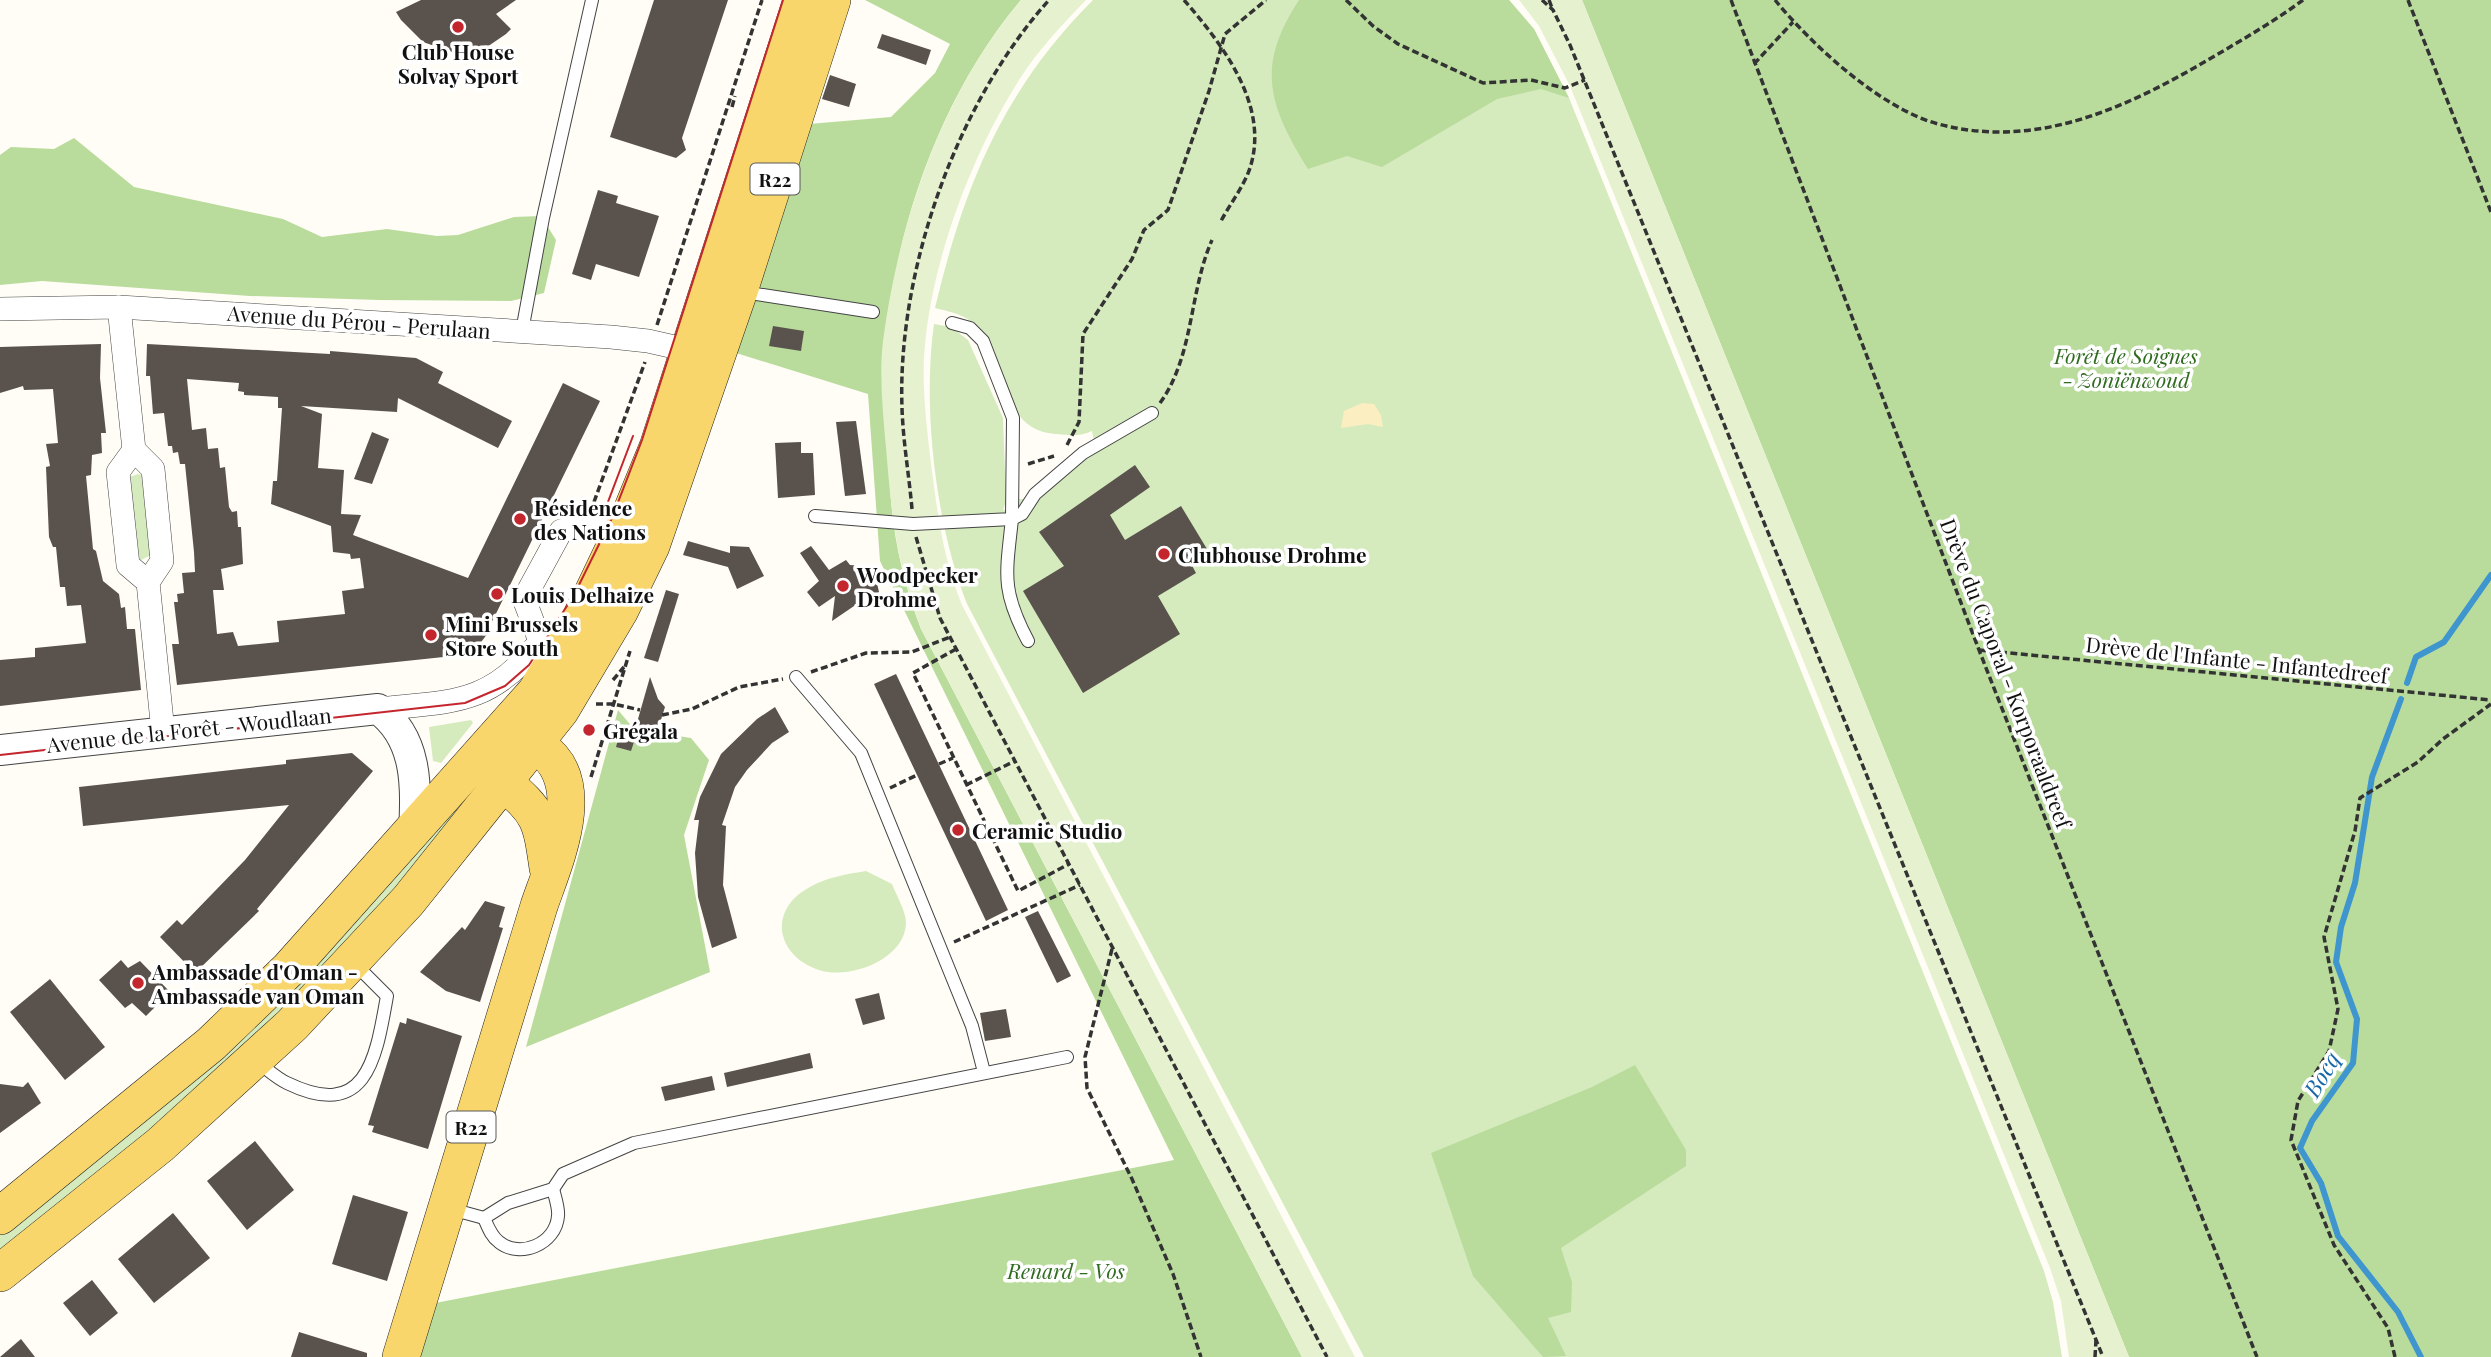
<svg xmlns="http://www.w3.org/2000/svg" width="2491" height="1357" viewBox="0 0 2491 1357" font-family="'Playfair Display',serif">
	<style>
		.green { fill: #d5ebbd }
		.forest { fill: #b9dc9c }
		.sand { fill: #fbeec1 }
		.pitch { fill: #e6f2cf }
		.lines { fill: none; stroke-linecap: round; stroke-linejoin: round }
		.stream { stroke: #3f96cf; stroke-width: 6 }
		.building { fill: #5a524d; fill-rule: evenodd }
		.service-casing { stroke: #444; stroke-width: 14 }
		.minor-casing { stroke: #444; stroke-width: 24 }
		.tertiary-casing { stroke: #444; stroke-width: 32 }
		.primary-casing { stroke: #222; stroke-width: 38 }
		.path { stroke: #333; stroke-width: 3.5; stroke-dasharray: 7 3.5; stroke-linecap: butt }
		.service { stroke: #fff; stroke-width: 12 }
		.minor { stroke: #fff; stroke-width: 23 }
		.tertiary { stroke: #fff; stroke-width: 30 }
		.primary { stroke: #f9d66b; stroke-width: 37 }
		.tram { stroke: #c4262e; stroke-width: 2 }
		.poi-dot { fill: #c4262e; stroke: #fff; stroke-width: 2.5 }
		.labels { text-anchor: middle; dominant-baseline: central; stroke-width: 7; stroke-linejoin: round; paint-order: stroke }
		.shield { fill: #fff; stroke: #585858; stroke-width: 2 }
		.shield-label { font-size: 19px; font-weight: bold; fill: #111 }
		.poi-label { font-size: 21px; font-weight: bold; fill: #111; stroke: #fff; text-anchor: start }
		.street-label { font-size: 21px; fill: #111; stroke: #fff }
		.park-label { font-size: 21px; font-style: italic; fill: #2f6b1f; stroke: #fff }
		.water-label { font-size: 23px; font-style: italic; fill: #1768a6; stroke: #fff }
	</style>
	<rect width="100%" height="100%" fill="#fffdf5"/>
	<g class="green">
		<path d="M1093,0H1509L1534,29L1569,98L2044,1271L2053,1302L2062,1357H1364L967,604C936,526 922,408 934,324L951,327L968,340L1003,418L1006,501L1003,510L1012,509L1017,499H1023L1094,441L1092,431C1080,437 1069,435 1055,434C1000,430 1009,366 982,332C969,315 954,313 935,308C964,186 1003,90 1093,0Z"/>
		<path d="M138,474L145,476L153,554L141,560L134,556L127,478Z"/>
		<path d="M471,720L473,723L441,763L433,761L429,727Z"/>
		<path d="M447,805L463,818L284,1023L0,1260V1228Z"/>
		<path d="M866,871L892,884C896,895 906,911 906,923C905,960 849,980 819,970C775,955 768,909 810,887C827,877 848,874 866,871Z"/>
	</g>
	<g class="forest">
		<path d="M865,0H1021C951,83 908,192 891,299C886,331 889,367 889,400C887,486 890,548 921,629L1302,1357H405L420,1306L1174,1160L880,561L868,394L733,352L809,124L891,117L935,73L950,44Z"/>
		<path d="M1299,0H1509L1534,29L1569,98L1541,89L1497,99L1382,167L1347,156L1308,169C1269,106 1255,67 1299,0Z"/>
		<path d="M1582,0H2491V1357H2129Z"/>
		<path d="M74,138L134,187L283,219L322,237L387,229L437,236L458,235L514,217L541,216L556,240L544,293L511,301L379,300L250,296L42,281L0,285V155L11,147L54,149Z"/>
		<path d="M618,710L634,729L691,738L709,760L684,835L710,972L526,1047Z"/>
		<path d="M1635,1065L1686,1150V1166L1561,1248L1572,1282L1571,1312L1548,1318L1566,1356L1543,1357L1473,1276L1431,1153L1592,1087Z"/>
	</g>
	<path class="sand" d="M1362,403L1374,404L1381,415L1383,427L1368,424L1341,428L1344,411Z"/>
	<g class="pitch">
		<path d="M1021,0H1086C1063,24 1039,49 1021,77C973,151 933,257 925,345C921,386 927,430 932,471C938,518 944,561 962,605L1355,1357H1302L921,629C896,562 892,518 886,448C883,413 879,376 883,341C899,220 942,94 1021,0Z"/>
		<path d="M1519,0H1582L2129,1357H2069L2061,1301L2050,1268L1570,86L1539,26Z"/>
	</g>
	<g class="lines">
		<g class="stream">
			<path d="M2407,683L2416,657L2444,642L2491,575"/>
			<path d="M2401,699L2372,777L2355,883L2341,927L2336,962L2357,1019L2353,1063L2312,1121L2300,1148L2321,1183L2338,1236L2398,1312L2421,1357"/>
		</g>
	</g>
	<g class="building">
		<path d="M421,0H516L496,14L511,29L506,34L484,49L455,53L423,42L401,20L396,12Z"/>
		<path d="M654,0H728L682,138L686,150L676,158L610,137Z"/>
		<path d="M882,34L931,50L926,65L877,48Z"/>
		<path d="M830,75L856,84L849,107L822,99Z"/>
		<path d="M598,190L618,196L616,203L659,216L639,277L596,264L591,280L572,274Z"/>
		<path d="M773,326L804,331L801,351L769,346Z"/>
		<path d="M101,344L100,378L106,433H101L102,453L92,455L91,475L86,476L93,549L96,551L103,581L119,594L121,608L125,607L127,629H135L141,690L0,706V660L35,657V648L86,643L81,605L67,606L65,587H60L56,547H53L49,537L46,467L50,466L46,444L58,443L53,389L24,390L23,386L0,393V347Z"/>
		<path d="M147,344L330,354V351L416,358L443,372L438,383L512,421L498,448L398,398L397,412L301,406L322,414L318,468L344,470L341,514L361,515L353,535L468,578L563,383L600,401L489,628L491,629L472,654L177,685L172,644H179L174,602H178L177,594L184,593L182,573L195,572L194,552L185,464H180L178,452L173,453L172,446H168L164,413L153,414L150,376H146ZM187,379L239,383L238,391L244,392V395L278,397V408H282L277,481H273L271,504L331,526L333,552L350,554L351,559L360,558L364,588L342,591L345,614L277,621L279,642L238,646L233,632L217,634L213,590H224L221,569L243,564L241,527H238L237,511L232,512L229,507L225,467L220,468L218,448L208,449L206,428L192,430Z"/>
		<path d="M856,421L866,494L845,496L836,422Z"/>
		<path d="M372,432L389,439L372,484L354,479Z"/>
		<path d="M801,442V453H813L815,495L778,498L775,443Z"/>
		<path d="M1135,465L1150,487L1110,515L1125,540L1181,506L1207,549L1189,560L1196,573L1158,596L1180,634L1083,693L1023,591L1064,566L1039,532Z"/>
		<path d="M688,541L730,553V546L749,547L764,576L737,589L728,567L683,555Z"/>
		<path d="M811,546L829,570L846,560L850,565L864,566L877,583L879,592L865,604H857L832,621L835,596L819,607L807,592L819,581L800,553Z"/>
		<path d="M666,590L679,594L658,662L644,658Z"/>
		<path d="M896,674L1008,910L986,921L874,684Z"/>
		<path d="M650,677L658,699L665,707L659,726L653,730L636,726Z"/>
		<path d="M775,707L789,732L772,743L747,770L735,787L722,825L726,826L723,885L737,938L712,948L698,897L695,853L699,820H694L700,797L721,754L757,719Z"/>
		<path d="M620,732L636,736L631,751L616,747Z"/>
		<path d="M352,753L373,771L257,909L259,911L195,973L160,937L177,920L182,925L245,860L289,805L83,826L79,787L286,764V760Z"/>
		<path d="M485,901L505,907L499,927L503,928L480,1002L446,991L420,972L462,927L465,930Z"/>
		<path d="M1038,911L1071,976L1057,983L1025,917Z"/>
		<path d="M121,960L128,968L140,961L170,992L146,1016L132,1003L125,1008L99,980Z"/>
		<path d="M50,979L105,1047L65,1080L10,1012Z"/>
		<path d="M879,993L885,1019L863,1025L855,999Z"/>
		<path d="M1006,1009L1011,1037L985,1041L980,1013Z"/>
		<path d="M407,1018L462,1036L428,1149L372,1132L374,1126L368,1125L400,1022L406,1024Z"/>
		<path d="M810,1053L813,1068L727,1087L724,1073Z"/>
		<path d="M712,1076L715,1090L665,1101L661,1087Z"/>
		<path d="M28,1082L41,1103L0,1133V1084L23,1087Z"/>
		<path d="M255,1141L294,1190L247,1230L207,1181Z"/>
		<path d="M353,1195L408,1212L387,1281L332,1264Z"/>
		<path d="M173,1213L210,1258L154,1303L118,1259Z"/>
		<path d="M92,1280L118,1313L90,1336L63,1303Z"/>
		<path d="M299,1332L367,1353V1357H291Z"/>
		<path d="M21,1339L35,1357H0Z"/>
	</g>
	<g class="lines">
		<g class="service-casing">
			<g id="service">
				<path d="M743,292L873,312"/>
				<path d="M522,331L543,218L592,0"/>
				<path d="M815,516L913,524L1012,519L1013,418L983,341L970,328L952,323"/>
				<path d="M1028,641C1001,590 1006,575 1012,519L1022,514L1035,494L1083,453L1152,413"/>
				<path d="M796,677L861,753L972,1026L984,1072"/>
				<path d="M256,1061C266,1068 276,1078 287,1083C367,1122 376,1058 387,996L355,964"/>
				<path d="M451,1209L484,1218"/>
				<path d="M484,1218L508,1203L553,1189L563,1174L634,1143L1067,1057"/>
				<path d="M484,1218C488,1227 491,1236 499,1242C520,1259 556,1244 558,1216C559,1208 555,1197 553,1189"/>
			</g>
		</g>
		<g class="minor-casing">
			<g id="minor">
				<path d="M119,307L134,450L153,469L162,561L148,582L163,732"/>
				<path d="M0,309L119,307L611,337L648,341L701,353"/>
				<path d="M134,450L118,472L128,565L148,582"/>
				<path d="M551,670L524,599L561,531L631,513"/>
				<path d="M378,709C452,701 489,706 539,643"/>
			</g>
		</g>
		<g class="tertiary-casing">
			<path id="tertiary" d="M0,750L378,709C417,737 417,786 414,830"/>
		</g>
		<g class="primary-casing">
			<g id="primary">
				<path d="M502,781C540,813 541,819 548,868"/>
				<path d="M0,1216L211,1044L289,969L536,692L579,622L631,513L658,447L802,0"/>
				<path d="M0,1273L160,1145L292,1025L408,901L560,711L620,610L651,546L739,291L832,0"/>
				<path d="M401,1357L539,906C554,862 591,782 540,748C530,742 523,736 511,736"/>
			</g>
		</g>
		<g class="path">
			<path d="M1184,0C1223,45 1270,106 1250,168C1244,186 1230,204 1221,221"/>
			<path d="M1346,0L1373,26L1398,44L1483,83L1531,80L1565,88L1585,80"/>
			<path d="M1542,0L1553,10L1570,45L2103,1357"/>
			<path d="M1549,0L1552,8"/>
			<path d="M1731,0L1979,650L2257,1357"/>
			<path d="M1775,0C1812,45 1880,108 1938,124C2040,151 2132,105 2218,54C2247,37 2276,20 2303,0"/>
			<path d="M2408,0L2491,212"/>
			<path d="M1754,64L1793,22"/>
			<path d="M732,107L735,96"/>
			<path d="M657,325L762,0"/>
			<path d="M1160,403C1194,356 1189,292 1212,240"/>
			<path d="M1067,445L1079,422L1083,334L1132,259L1144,230L1168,210L1209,91L1225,34L1266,0"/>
			<path d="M1028,464L1054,456"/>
			<path d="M594,502L645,362"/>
			<path d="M912,509C909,475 903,441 902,408C897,271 957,102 1049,0"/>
			<path d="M916,537L940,618L1327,1357"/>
			<path d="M956,649L913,673L1018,891L1069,864"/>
			<path d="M1979,650L2491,700"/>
			<path d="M811,672L866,653L912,652L950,637"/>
			<path d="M613,680L624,667"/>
			<path d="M596,704H614L640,710"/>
			<path d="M662,715L692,709L739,687L783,679"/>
			<path d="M939,764L953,758"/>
			<path d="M591,777L630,651"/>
			<path d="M966,785L1015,761"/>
			<path d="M890,788L917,775"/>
			<path d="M954,942L1080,885"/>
			<path d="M1112,949L1085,1057L1087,1088L1132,1179L1173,1274L1201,1357"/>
			<path d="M2095,1357L2096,1340"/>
			<path d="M2395,1357L2388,1328L2334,1245L2291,1140L2298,1101L2329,1051L2338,1009L2324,937L2355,831L2360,798L2418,762L2443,739L2491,704"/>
		</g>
		<use href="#service" class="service"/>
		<use href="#minor" class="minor"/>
		<use href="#tertiary" class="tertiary"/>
		<use href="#primary" class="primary"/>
		<g class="tram">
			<path d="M603,515L633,436"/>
			<path d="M0,755L465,703L505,686L529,665L574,595L612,518L642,440L783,0"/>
		</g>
	</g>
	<g class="poi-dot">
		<circle cx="458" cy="27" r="7"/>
		<circle cx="520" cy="519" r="7"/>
		<circle cx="1164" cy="554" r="7"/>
		<circle cx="843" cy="586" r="7"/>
		<circle cx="497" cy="594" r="7"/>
		<circle cx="431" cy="635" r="7"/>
		<circle cx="589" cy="730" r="7"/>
		<circle cx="958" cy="830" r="7"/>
		<circle cx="138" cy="983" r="7"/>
	</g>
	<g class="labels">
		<g class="shield">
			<rect x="750.5" y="163.5" width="49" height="31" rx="5"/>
			<rect x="446.5" y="1111.5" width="49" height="31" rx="5"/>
		</g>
		<g class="shield-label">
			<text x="775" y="179">R22</text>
			<text x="471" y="1127">R22</text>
		</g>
		<g class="poi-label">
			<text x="458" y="51" text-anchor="middle">Club House<tspan x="458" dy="24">Solvay Sport</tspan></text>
			<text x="534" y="507">Résidence<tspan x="534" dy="24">des Nations</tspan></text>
			<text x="1178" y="554">Clubhouse Drohme</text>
			<text x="857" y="574">Woodpecker<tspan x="857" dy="24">Drohme</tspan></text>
			<text x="511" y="594">Louis Delhaize</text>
			<text x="445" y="623">Mini Brussels<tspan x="445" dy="24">Store South</tspan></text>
			<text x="603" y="730">Grégala</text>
			<text x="972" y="830">Ceramic Studio</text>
			<text x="152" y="971">Ambassade d'Oman -<tspan x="152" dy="24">Ambassade van Oman</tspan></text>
		</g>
		<g class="street-label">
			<text transform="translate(359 321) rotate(4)">Avenue du Pérou - Perulaan</text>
			<text transform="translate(2237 659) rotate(6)">Drève de l'Infante - Infantedreef</text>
			<text transform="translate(2007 673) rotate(69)">Drève du Caporal - Korporaaldreef</text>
			<text transform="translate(189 729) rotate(-6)">Avenue de la Forêt - Woudlaan</text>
		</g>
		<g class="park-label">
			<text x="2126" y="355">Forêt de Soignes<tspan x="2126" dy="24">- Zoniënwoud</tspan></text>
			<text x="1066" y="1270">Renard - Vos</text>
		</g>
		<g class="water-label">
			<text transform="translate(2321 1074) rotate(-59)">Bocq</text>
		</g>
	</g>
</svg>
